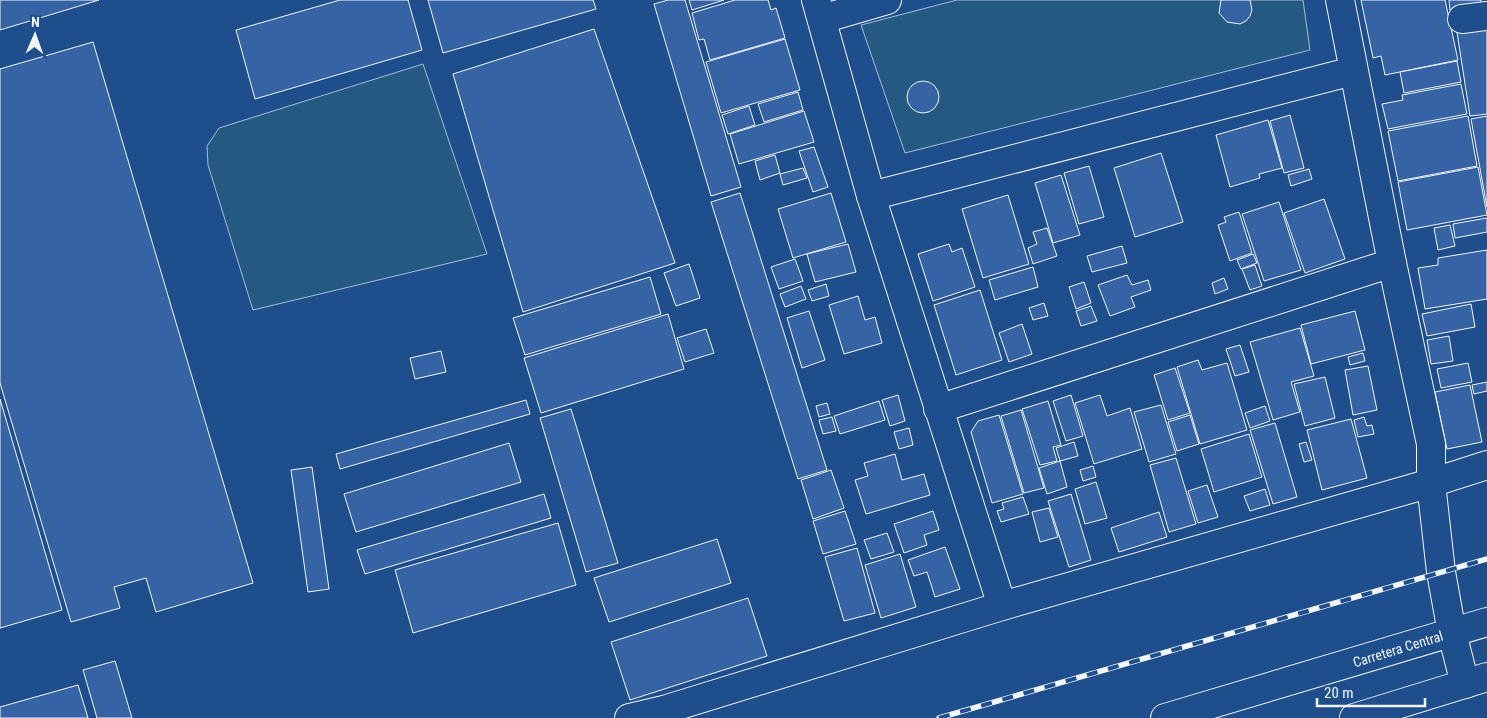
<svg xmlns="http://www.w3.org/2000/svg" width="1487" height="718" viewBox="0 0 1487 718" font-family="'Roboto Condensed',sans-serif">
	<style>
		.green { fill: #245a82; stroke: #a8bbd7 }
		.building { fill: #3563a3; stroke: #f2f6ff }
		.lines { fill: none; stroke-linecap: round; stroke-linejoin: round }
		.minor-casing { stroke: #f2f6ff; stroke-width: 30 }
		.highway-casing { stroke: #f2f6ff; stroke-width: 30 }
		.minor { stroke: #1f4e8c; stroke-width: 28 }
		.highway { stroke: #1f4e8c; stroke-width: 28 }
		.rail-casing { stroke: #f2f6ff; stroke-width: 5.5 }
		.rail { stroke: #1f4e8c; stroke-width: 4; stroke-dasharray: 11; stroke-linecap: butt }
		.labels { text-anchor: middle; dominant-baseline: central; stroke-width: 4; stroke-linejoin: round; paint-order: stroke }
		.street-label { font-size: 14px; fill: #f2f6ff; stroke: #1f4e8c }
	</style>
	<rect width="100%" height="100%" fill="#1f4e8c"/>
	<g class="green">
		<path d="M957,0H1303L1310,50L905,153L861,25Z"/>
		<path d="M423,64L487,254L253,310L208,165L207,146L219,128Z"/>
	</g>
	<g class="building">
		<path d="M0,0H99L0,30Z"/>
		<path d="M340,0H408L422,50L255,99L236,30Z"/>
		<path d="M428,0H593L596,9L443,53Z"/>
		<path d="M668,0H685L741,187L711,196L654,4Z"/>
		<path d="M689,0H724L692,10Z"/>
		<path d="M735,0H768L771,10L776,8L785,38L710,60L704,39L699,40L692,13Z"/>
		<path d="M1221,0H1250L1252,10L1250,16L1246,21L1240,24L1227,22L1219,13Z"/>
		<path d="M1361,0H1445L1458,60L1385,75L1381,56L1373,58Z"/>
		<path d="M1449,0H1481V5L1450,10Z"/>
		<path d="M1456,26L1487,27V114L1470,116Z"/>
		<path d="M594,29L675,263L523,312L453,74Z"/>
		<path d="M785,39L800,90L721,113L706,62Z"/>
		<path d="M93,42L253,583L156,612L146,578L114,587L120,608L71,622L0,383V69Z"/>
		<path d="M1457,61L1461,82L1404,93L1400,72Z"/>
		<circle cx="923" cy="97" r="16"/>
		<path d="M1461,84L1467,114L1388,129L1382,104L1403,100L1402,95Z"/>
		<path d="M798,92L803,110L764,122L758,104Z"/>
		<path d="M749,106L755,125L728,134L722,115Z"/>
		<path d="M804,111L814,142L739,164L730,134Z"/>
		<path d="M1290,115L1304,168L1284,173L1270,121Z"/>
		<path d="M1468,116L1477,166L1398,181L1388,131Z"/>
		<path d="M1487,116V207L1471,119Z"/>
		<path d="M1268,120L1282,168L1259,174L1260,178L1230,187L1216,135Z"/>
		<path d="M814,147L828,187L813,192L799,151Z"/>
		<path d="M1161,153L1183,222L1135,237L1114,168Z"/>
		<path d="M775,155L780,173L760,180L755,161Z"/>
		<path d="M1089,166L1104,217L1079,224L1064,173Z"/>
		<path d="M1478,167L1487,215L1407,230L1398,182Z"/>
		<path d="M803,168L807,178L783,185L780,174Z"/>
		<path d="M1309,169L1312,179L1291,186L1288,175Z"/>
		<path d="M1061,175L1080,235L1053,243L1035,183Z"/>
		<path d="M740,193L827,470L798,479L711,202Z"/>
		<path d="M831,193L846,242L793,258L778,209Z"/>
		<path d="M1008,195L1029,264L983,278L962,209Z"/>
		<path d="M1324,199L1345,259L1305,273L1284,213Z"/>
		<path d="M1279,202L1301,270L1264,281L1242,214Z"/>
		<path d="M1239,212L1252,253L1230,261L1218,225L1226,222L1224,217Z"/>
		<path d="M1487,218V232L1455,238L1453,224Z"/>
		<path d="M1450,225L1455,246L1438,250L1434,228Z"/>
		<path d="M1047,228L1057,256L1033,264L1028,248L1037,244L1033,232Z"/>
		<path d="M848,244L856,272L815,282L807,254Z"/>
		<path d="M949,244L952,252L962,248L975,287L933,301L918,254Z"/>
		<path d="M1122,246L1127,263L1092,272L1087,256Z"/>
		<path d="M1487,250V299L1425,309L1418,268L1438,265V258Z"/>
		<path d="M1253,254L1257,263L1241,269L1237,260Z"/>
		<path d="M795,259L803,281L779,289L771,267Z"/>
		<path d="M689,264L700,298L676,306L664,273Z"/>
		<path d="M1255,265L1262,286L1250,290L1242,269Z"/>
		<path d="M1033,267L1038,287L995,300L989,280Z"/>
		<path d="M1127,275L1132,285L1148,280L1151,290L1131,297L1135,307L1110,316L1098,285Z"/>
		<path d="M650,277L661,314L525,355L513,318Z"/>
		<path d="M1224,278L1228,289L1215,294L1212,283Z"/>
		<path d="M1084,282L1091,303L1076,309L1069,287Z"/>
		<path d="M826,284L829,296L812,301L808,290Z"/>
		<path d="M801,286L806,299L785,307L780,294Z"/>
		<path d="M980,290L1002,360L956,375L934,305Z"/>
		<path d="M858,296L865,320L875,317L882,343L844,354L829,305Z"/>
		<path d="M1044,303L1048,316L1033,320L1029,308Z"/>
		<path d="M1471,304L1475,327L1427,336L1422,314Z"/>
		<path d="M1091,306L1097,321L1081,326L1076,311Z"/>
		<path d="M809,311L825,360L802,368L787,318Z"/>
		<path d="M1355,311L1365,350L1311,364L1301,325Z"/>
		<path d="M668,314L684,369L541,413L524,358Z"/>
		<path d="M1022,324L1032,354L1009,362L999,333Z"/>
		<path d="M1300,328L1314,376L1291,382L1300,412L1273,420L1250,342Z"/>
		<path d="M706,329L714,353L685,362L677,338Z"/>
		<path d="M1449,336L1453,361L1431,364L1427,340Z"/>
		<path d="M1240,345L1249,372L1235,376L1226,349Z"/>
		<path d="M441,351L446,372L415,379L410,358Z"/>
		<path d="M1363,353L1365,361L1350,365L1348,357Z"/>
		<path d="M1198,360L1202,370L1227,363L1247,430L1200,444L1177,367Z"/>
		<path d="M1468,363L1472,382L1441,388L1437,369Z"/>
		<path d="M1368,366L1377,410L1353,415L1345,370Z"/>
		<path d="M1175,368L1190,413L1168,420L1154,375Z"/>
		<path d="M1325,377L1335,418L1305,426L1294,384Z"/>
		<path d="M1487,382V391L1474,394L1472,385Z"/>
		<path d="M1470,385L1482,442L1447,449L1435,392Z"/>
		<path d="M898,395L905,421L890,426L882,400Z"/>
		<path d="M1071,395L1083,436L1066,441L1053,401Z"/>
		<path d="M1100,395L1107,416L1130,408L1142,449L1094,464L1075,403Z"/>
		<path d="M0,399L62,610L0,628Z"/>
		<path d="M526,400L530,414L340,469L336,454Z"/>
		<path d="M879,401L885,420L840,434L834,416Z"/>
		<path d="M1048,401L1061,445L1053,447L1057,461L1040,465L1022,409Z"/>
		<path d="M827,403L830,414L819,417L816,406Z"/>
		<path d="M1161,405L1176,454L1149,462L1134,412Z"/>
		<path d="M1265,406L1270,421L1250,428L1245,413Z"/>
		<path d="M571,409L618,563L586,572L540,418Z"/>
		<path d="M1021,410L1044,488L1024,493L1001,416Z"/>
		<path d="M999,415L1023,494L992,503L971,432L978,421Z"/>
		<path d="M1190,415L1199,444L1177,451L1168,422Z"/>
		<path d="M832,417L836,431L823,434L819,420Z"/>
		<path d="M1364,417L1367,426L1372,425L1374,434L1358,437L1354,420Z"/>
		<path d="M1351,419L1367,478L1322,490L1307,430Z"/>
		<path d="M1275,423L1297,497L1273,504L1250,430Z"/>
		<path d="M909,428L913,445L899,449L894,432Z"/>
		<path d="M1249,434L1262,477L1214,492L1201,449Z"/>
		<path d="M1074,442L1078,456L1060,461L1056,448Z"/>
		<path d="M1306,442L1312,460L1304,462L1299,444Z"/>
		<path d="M509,443L521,482L356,532L344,494Z"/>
		<path d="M895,454L902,480L924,474L930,495L866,514L855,480L868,476L864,463Z"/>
		<path d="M1176,458L1196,524L1169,532L1150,465Z"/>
		<path d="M1060,461L1067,487L1047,494L1039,468Z"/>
		<path d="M1093,466L1096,477L1083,481L1080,470Z"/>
		<path d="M312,467L329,589L308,592L291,470Z"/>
		<path d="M831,470L844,508L813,519L801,480Z"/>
		<path d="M1096,482L1107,518L1085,524L1075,489Z"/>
		<path d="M1207,485L1218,517L1198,523L1188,491Z"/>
		<path d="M1265,489L1270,505L1250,511L1244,496Z"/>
		<path d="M544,494L551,518L365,574L357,550Z"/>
		<path d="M1071,494L1091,560L1069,567L1048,501Z"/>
		<path d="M1023,497L1029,514L1001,522L997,511L1004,509L1002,503Z"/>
		<path d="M1049,508L1058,537L1040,542L1032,512Z"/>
		<path d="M845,511L856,544L823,554L813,521Z"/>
		<path d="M933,511L939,530L924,535L927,545L904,553L894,524Z"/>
		<path d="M1159,512L1167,537L1119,552L1111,528Z"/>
		<path d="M558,523L576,585L413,633L395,570Z"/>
		<path d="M887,533L894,552L871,559L864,540Z"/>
		<path d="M717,539L731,583L609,622L594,578Z"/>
		<path d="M945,547L960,589L935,597L927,572L914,576L908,560Z"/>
		<path d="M857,548L875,613L844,621L825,557Z"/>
		<path d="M900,554L916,607L881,618L865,565Z"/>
		<path d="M748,598L767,656L630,700L611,642Z"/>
		<path d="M115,661L132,718H97L83,670Z"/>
		<path d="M78,685L88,718H0V707Z"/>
	</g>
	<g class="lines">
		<g class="minor-casing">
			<g id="minor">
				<path d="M816,0L871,196L1002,606"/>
				<path d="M1340,0L1392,263L1431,444V483L1441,572L1452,633L1465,684"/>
				<path d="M822,19L887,0"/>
				<path d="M1462,19L1487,16"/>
				<path d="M871,196L1353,71"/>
				<path d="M938,409L1392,263"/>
				<path d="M629,718L667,709L1002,606L1431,483L1487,465"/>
			</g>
		</g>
		<g class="highway-casing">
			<g id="highway">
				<path d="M1165,718L1487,622"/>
				<path d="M1354,718L1487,677"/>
			</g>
		</g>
		<use href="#minor" class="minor"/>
		<use href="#highway" class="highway"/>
		<g class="rail-casing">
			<path id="rail" d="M939,718L1487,559"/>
		</g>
		<use href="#rail" class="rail"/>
	</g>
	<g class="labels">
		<g class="street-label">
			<text transform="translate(1398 649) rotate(-17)">Carretera Central</text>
		</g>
	</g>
	<g transform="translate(35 35) rotate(2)" stroke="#1f4e8c" stroke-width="4" paint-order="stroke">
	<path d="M0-4L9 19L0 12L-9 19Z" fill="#f2f6ff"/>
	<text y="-8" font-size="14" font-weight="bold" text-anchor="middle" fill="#f2f6ff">N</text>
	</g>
	<path d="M1317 698v8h108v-8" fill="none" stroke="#f2f6ff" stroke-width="2.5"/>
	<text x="1324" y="698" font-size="15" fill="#f2f6ff" stroke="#1f4e8c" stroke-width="4" paint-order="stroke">20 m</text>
</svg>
